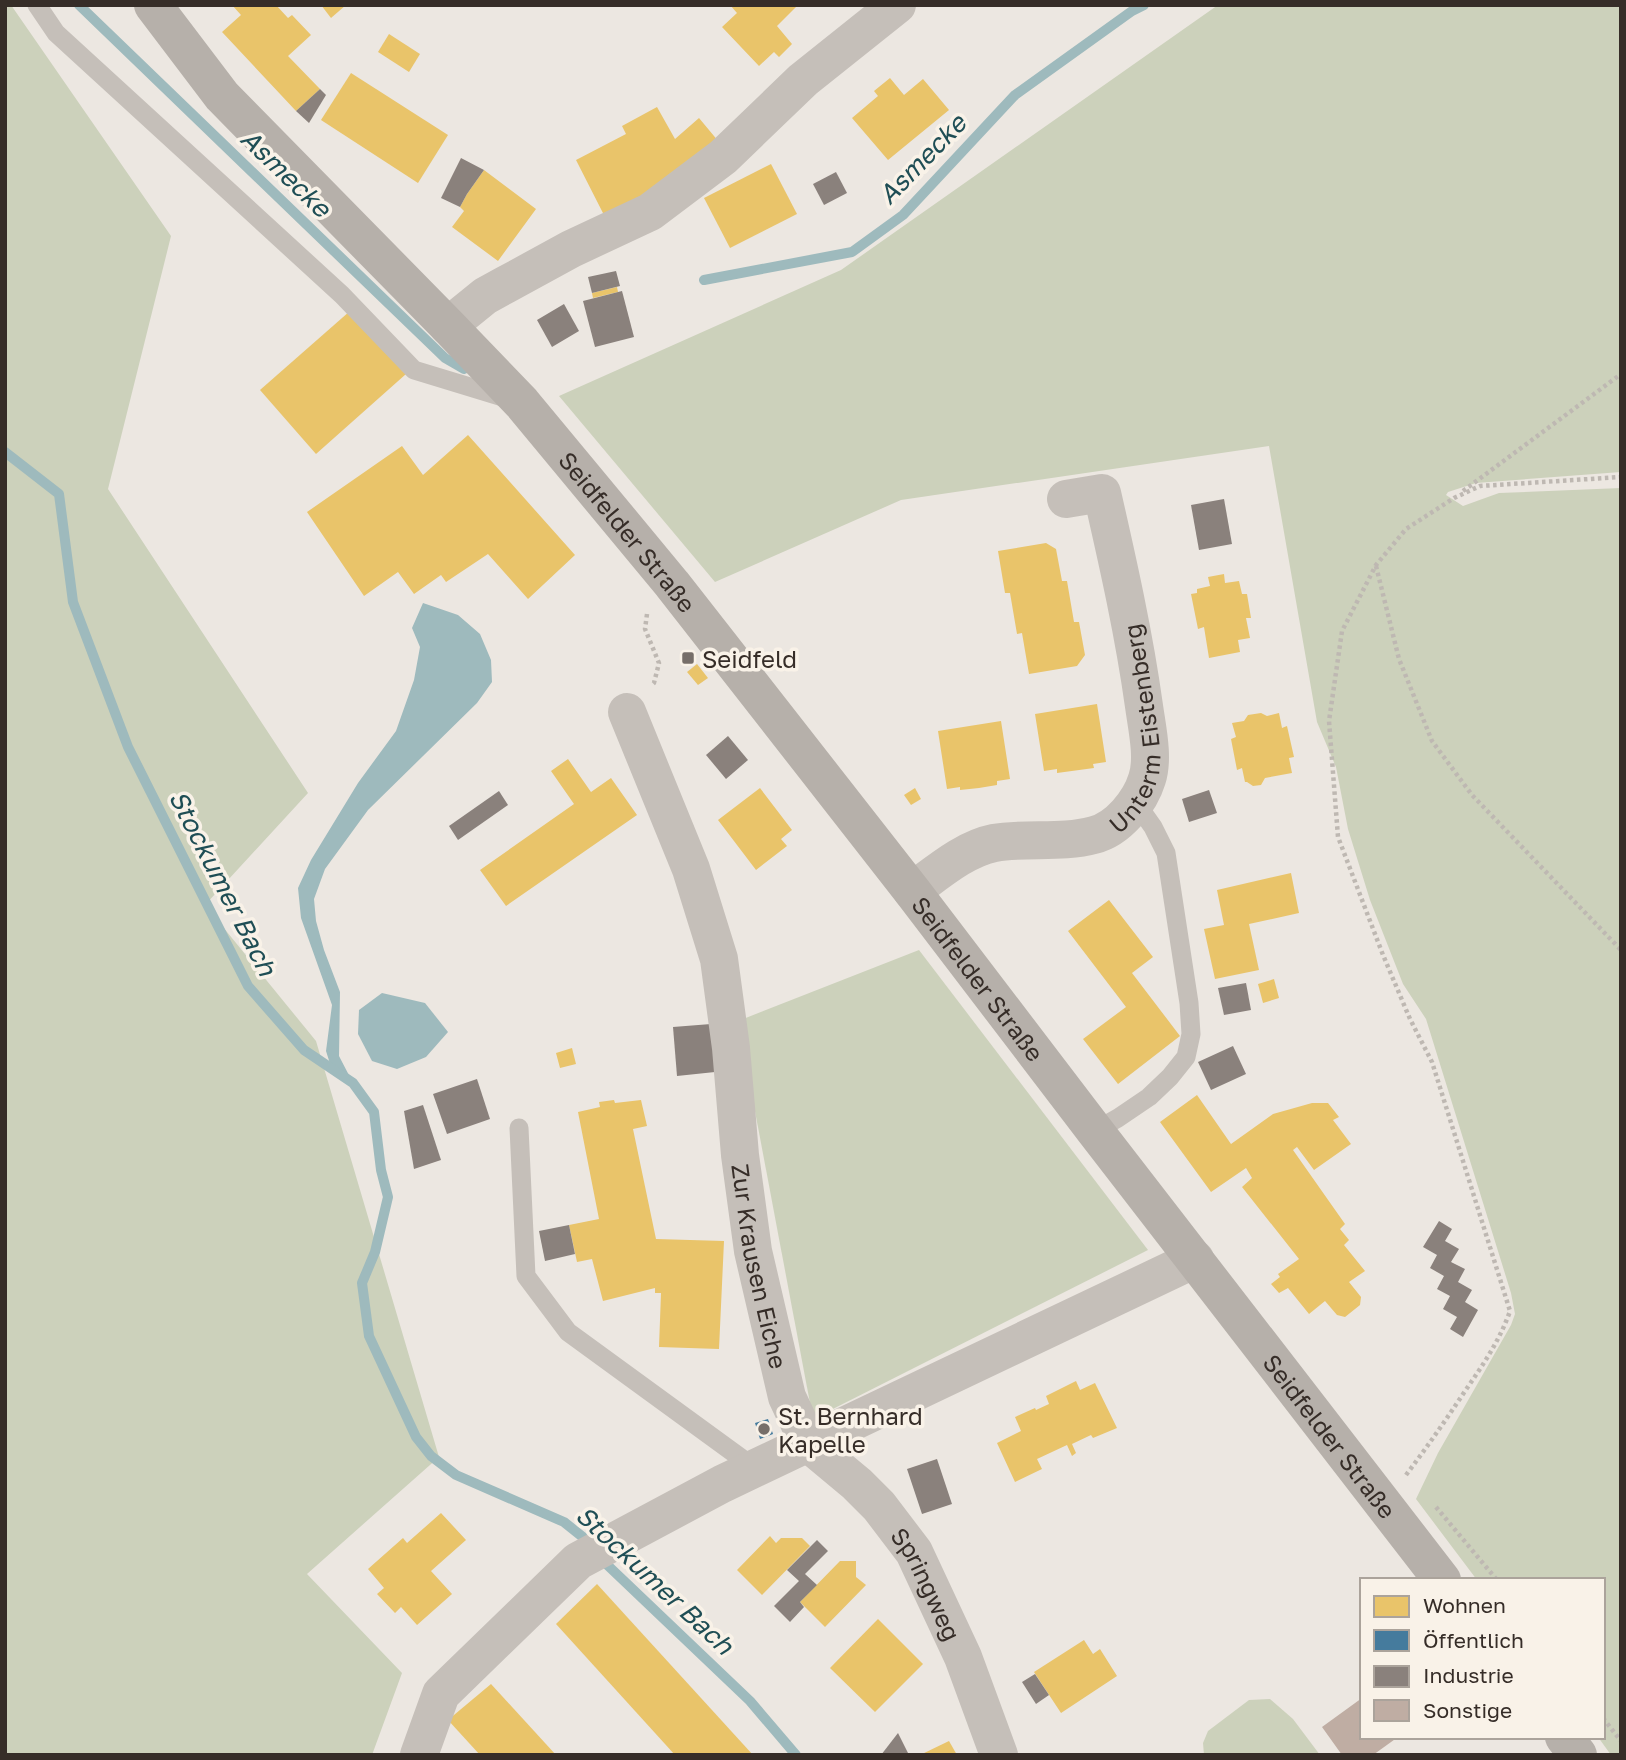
<svg xmlns="http://www.w3.org/2000/svg" width="1626" height="1760" viewBox="0 0 1626 1760" font-family="'Golos Text',sans-serif">
	<style>
		.green { fill: #ccd1bb }
		.water { fill: #9ebabd }
		.homes { fill: #e9c46a }
		.public { fill: #457b9d }
		.industry { fill: #8a817c }
		.lines { fill: none; stroke-linecap: round; stroke-linejoin: round }
		.stream { stroke: #9ebabd; stroke-width: 10 }
		.building { fill: #bfada3 }
		.path { stroke: #beb8b2; stroke-width: 4.5; stroke-dasharray: 3.5 3.5; stroke-linecap: butt }
		.service { stroke: #c5bfb9; stroke-width: 19 }
		.minor { stroke: #c5bfb9; stroke-width: 38 }
		.secondary { stroke: #b6b0aa; stroke-width: 38 }
		.poi-dot { fill: #766e69; stroke: #f9f2e8; stroke-width: 2.5 }
		.labels { text-anchor: middle; dominant-baseline: central; stroke-width: 7; stroke-linejoin: round; paint-order: stroke }
		.street-label { font-size: 24px; fill: #362d28; stroke: #f9f2e8 }
		.poi-label { font-size: 24px; fill: #362d28; stroke: #f9f2e8; text-anchor: start }
		.water-label { font-size: 26px; font-style: italic; fill: #1f4e55; stroke: #f9f2e8 }
	</style>
	<rect width="100%" height="100%" fill="#ece7e1"/>
	<g class="green">
		<path d="M5,5H11L171,236L108,489L308,793L205,905L316,1041L439,1457L307,1574L402,1673L372,1755H5Z"/>
		<path d="M1218,5H1621V472L1476,483L1448,492L1446,495L1463,506L1499,493L1621,488V1755H1611L1598,1737H1603V1580H1477L1416,1499L1438,1453L1511,1325L1515,1314L1511,1293L1426,1019L1403,984L1370,900L1348,829L1336,767L1317,722L1269,446L901,500L715,582L559,396L841,270Z"/>
		<path d="M919,950L1148,1250L813,1419L738,1021Z"/>
		<path d="M1270,1699L1293,1719L1320,1755H1204L1203,1743L1208,1731L1249,1700Z"/>
	</g>
	<g class="water">
		<path d="M423,603L458,615L480,634L491,660L492,682L477,703L368,810L325,869L314,899L316,921L324,950L340,992L339,1056L353,1083L332,1070L326,1051L332,1005L301,918L298,888L311,860L358,783L396,731L414,680L420,647L412,628Z"/>
		<path d="M382,993L425,1003L448,1032L426,1057L397,1069L372,1061L358,1034L359,1010Z"/>
	</g>
	<g class="homes">
		<path d="M232,5H276L288,18L292,15L311,35L288,56L320,89L296,111L222,32L241,15Z"/>
		<path d="M321,5H346L331,18Z"/>
		<path d="M730,5H798L777,26L792,44L779,57L774,52L759,66L722,27L737,13Z"/>
		<path d="M389,34L420,54L409,72L378,52Z"/>
		<path d="M351,73L448,135L418,183L321,120Z"/>
		<path d="M890,78L904,95L923,79L949,110L888,160L852,118L878,96L874,91Z"/>
		<path d="M657,107L675,139L699,118L719,142L683,175L605,217L576,160L626,134L622,126Z"/>
		<path d="M771,164L797,214L730,248L704,198Z"/>
		<path d="M484,170L536,209L498,261L452,227L464,211L460,207L467,194Z"/>
		<path d="M617,287L618,292L593,298L592,293Z"/>
		<path d="M350,311L406,374L316,454L260,390Z"/>
		<path d="M468,435L575,555L528,599L488,554L446,582L441,575L414,594L398,572L364,596L307,512L402,446L423,475Z"/>
		<path d="M1046,543L1056,549L1062,581H1067L1074,622H1079L1085,655L1077,666L1029,674L1022,633L1017,634L1010,593H1005L998,551Z"/>
		<path d="M1224,574L1225,583L1239,581L1242,594H1247L1251,618H1246L1250,638L1238,640L1240,652L1209,658L1204,627L1198,629L1191,594L1197,593V589L1210,586L1208,577Z"/>
		<path d="M697,664L708,678L698,685L687,672Z"/>
		<path d="M1097,704L1106,762L1093,764L1094,768L1057,773V769L1044,771L1035,714Z"/>
		<path d="M1261,713L1267,716L1279,713L1282,728L1287,726L1294,757L1289,758L1292,773L1265,778L1261,785L1253,786L1247,782H1245L1242,768L1237,770L1231,739L1236,737L1232,723L1244,721L1248,715Z"/>
		<path d="M1001,721L1010,779L997,781V785L979,788L960,790V787L947,789L938,731Z"/>
		<path d="M568,759L591,792L611,778L637,815L506,906L480,870L574,804L551,771Z"/>
		<path d="M760,788L792,830L781,839L787,846L756,870L718,820Z"/>
		<path d="M915,788L921,799L911,805L904,795Z"/>
		<path d="M1291,873L1299,913L1249,924L1259,970L1215,979L1204,929L1224,925L1217,890Z"/>
		<path d="M1109,900L1153,957L1132,973L1180,1036L1118,1084L1083,1039L1126,1007L1068,931Z"/>
		<path d="M1274,979L1279,998L1263,1003L1258,984Z"/>
		<path d="M572,1048L576,1064L560,1068L556,1053Z"/>
		<path d="M1197,1095L1231,1144L1273,1114L1312,1103H1328L1339,1117L1333,1120L1351,1144L1314,1170L1297,1147L1293,1150L1345,1224L1340,1229L1349,1240L1344,1245L1365,1271L1349,1282L1361,1297L1360,1305L1345,1317L1337,1315L1325,1301L1309,1314L1288,1288L1279,1293L1271,1284L1280,1277L1278,1274L1299,1259L1242,1187L1252,1178L1246,1168L1211,1192L1160,1122Z"/>
		<path d="M614,1100L615,1103L641,1100L647,1126L633,1129L656,1239L724,1241L719,1349L659,1347L661,1293H655V1288L603,1301L592,1259L577,1262L569,1225L599,1219L578,1112L600,1107L599,1102Z"/>
		<path d="M1076,1381L1080,1390L1095,1383L1117,1428L1093,1438L1091,1435L1072,1444L1076,1453L1072,1456L1067,1445L1037,1459L1042,1469L1015,1482L997,1443L1021,1431L1015,1417L1035,1408L1036,1410L1049,1404L1046,1396Z"/>
		<path d="M441,1513L466,1540L431,1571L452,1594L417,1625L401,1607L395,1613L377,1594L384,1588L368,1569L403,1538L407,1543Z"/>
		<path d="M770,1536L776,1543L781,1538H802L810,1546L762,1595L737,1570Z"/>
		<path d="M840,1561H856V1577L866,1585L825,1627L800,1602Z"/>
		<path d="M597,1584L753,1755H675L556,1624Z"/>
		<path d="M878,1619L923,1664L875,1712L830,1668Z"/>
		<path d="M1084,1640L1093,1654L1100,1649L1117,1676L1061,1713L1034,1672Z"/>
		<path d="M491,1684L556,1755H480L448,1720Z"/>
		<path d="M949,1741L957,1755H920Z"/>
	</g>
	<path class="public" d="M768,1419L773,1434L760,1439L755,1423Z"/>
	<g class="industry">
		<path d="M320,89L326,95L309,123L296,111Z"/>
		<path d="M461,158L484,170L467,194L460,207L441,198Z"/>
		<path d="M836,172L847,193L824,205L813,184Z"/>
		<path d="M616,271L620,286L592,293L588,277Z"/>
		<path d="M622,291L634,337L595,347L583,301Z"/>
		<path d="M564,304L579,331L552,347L537,320Z"/>
		<path d="M1224,499L1232,544L1199,550L1191,505Z"/>
		<path d="M728,736L748,760L726,779L706,755Z"/>
		<path d="M1209,790L1217,813L1189,822L1182,799Z"/>
		<path d="M499,791L508,805L458,840L449,826Z"/>
		<path d="M1246,983L1251,1010L1224,1015L1218,988Z"/>
		<path d="M711,1024L715,1072L677,1076L673,1027Z"/>
		<path d="M1233,1046L1246,1074L1211,1090L1198,1062Z"/>
		<path d="M477,1079L490,1119L447,1134L433,1094Z"/>
		<path d="M423,1105L441,1160L414,1169L404,1111Z"/>
		<path d="M1439,1221L1452,1229L1445,1241L1459,1249L1451,1262L1465,1269L1458,1282L1472,1290L1465,1302L1478,1310L1463,1337L1450,1329L1457,1317L1443,1309L1450,1296L1437,1289L1444,1276L1430,1268L1437,1255L1423,1247Z"/>
		<path d="M569,1225L575,1254L545,1261L539,1231Z"/>
		<path d="M937,1459L952,1504L922,1514L907,1469Z"/>
		<path d="M817,1540L828,1551L805,1574L817,1585L800,1602L804,1607L790,1622L774,1606L799,1581L787,1570Z"/>
		<path d="M1035,1674L1049,1695L1036,1704L1022,1682Z"/>
		<path d="M898,1733L909,1755H881Z"/>
	</g>
	<g class="lines">
		<g class="stream">
			<path d="M79,5L445,358L464,369"/>
			<path d="M704,280L852,252L903,215L1015,95L1132,11L1144,5"/>
			<path d="M5,452L59,494L73,602L128,747L248,986L304,1050L353,1083L374,1112L381,1170L388,1197L375,1252L362,1283L369,1336L416,1437L431,1456L456,1475L564,1522L584,1538L591,1546"/>
			<path d="M601,1559L750,1701L796,1755"/>
		</g>
	</g>
	<path class="building" d="M1362,1698V1737H1398L1373,1755H1342L1322,1727Z"/>
	<g class="lines">
		<g class="path">
			<path d="M1463,491L1621,374"/>
			<path d="M1376,566L1399,659L1432,741L1472,795L1621,950"/>
			<path d="M647,614L645,629L659,663L654,683L652,685"/>
			<path d="M1406,1475C1427,1447 1446,1420 1465,1391C1483,1365 1500,1340 1510,1311L1432,1062L1410,1019L1383,955L1338,837L1329,721L1342,631L1376,565L1406,529L1454,498L1480,486L1621,477"/>
			<path d="M1436,1507L1497,1580"/>
			<path d="M1603,1718L1621,1741"/>
		</g>
		<g class="service">
			<path d="M37,5L56,33L342,295L414,370L509,399"/>
			<path d="M519,1128L526,1276L568,1332L756,1469"/>
			<path d="M1095,1131L1118,1118L1149,1097L1170,1077L1186,1057L1191,1034L1189,1003L1166,853L1153,827L1136,803"/>
		</g>
		<g class="minor">
			<path d="M448,326L485,296L505,285L571,249L650,212L723,157L803,80L897,5"/>
			<path id="s1" d="M627,712L691,869L719,959L731,1048L740,1155L753,1251L787,1397L809,1444L857,1484L879,1506L914,1552L963,1657L999,1755"/>
			<path id="s2" d="M912,891C937,873 964,849 994,843C1027,837 1061,844 1094,835C1118,829 1140,802 1147,779C1154,758 1147,728 1144,706C1134,634 1118,563 1102,493L1066,499"/>
			<path d="M419,1755L441,1694L578,1561L722,1484L1195,1259"/>
		</g>
		<g class="secondary">
			<path id="s3" d="M153,5L222,96L448,326L522,403L672,584L912,891L1095,1131L1442,1580"/>
			<path d="M1564,1737L1578,1755"/>
		</g>
	</g>
	<g class="poi-dot">
		<rect x="681" y="651" width="14" height="14" rx="3.5"/>
		<circle cx="764" cy="1429" r="7"/>
	</g>
	<g class="labels">
		<g class="street-label">
			<text stroke="none"><textPath href="#s3" startOffset="710">Seidfelder Straße</textPath></text>
			<text stroke="none"><textPath href="#s2" startOffset="324">Unterm Eistenberg</textPath></text>
			<text stroke="none"><textPath href="#s3" startOffset="1278">Seidfelder Straße</textPath></text>
			<text stroke="none"><textPath href="#s1" startOffset="574">Zur Krausen Eiche</textPath></text>
			<text stroke="none"><textPath href="#s3" startOffset="1855">Seidfelder Straße</textPath></text>
			<text stroke="none"><textPath href="#s1" startOffset="945">Springweg</textPath></text>
		</g>
		<g class="poi-label">
			<text x="702" y="658">Seidfeld</text>
			<text x="778" y="1415">St. Bernhard<tspan x="778" dy="28">Kapelle</tspan></text>
		</g>
		<g class="water-label">
			<text transform="translate(922 159) rotate(-46)">Asmecke</text>
			<text transform="translate(286 173) rotate(44)">Asmecke</text>
			<text transform="translate(223 883) rotate(63)">Stockumer Bach</text>
			<text transform="translate(655 1580) rotate(43)">Stockumer Bach</text>
		</g>
	</g>
	<rect width="1626" height="1760" fill="none" stroke="#362d28" stroke-width="14"/>
	<rect x="1360" y="1578" width="245" height="161" fill="#f9f2e8" stroke="#aba39b" stroke-width="2"/>
	<rect x="1374" y="1596" width="35" height="21" fill="#e9c46a" stroke="#aba39b" stroke-width="2"/>
	<text x="1423" y="1613" font-size="21" fill="#362d28">Wohnen</text>
	<rect x="1374" y="1630" width="35" height="21" fill="#457b9d" stroke="#aba39b" stroke-width="2"/>
	<text x="1423" y="1648" font-size="21" fill="#362d28">Öffentlich</text>
	<rect x="1374" y="1666" width="35" height="21" fill="#8a817c" stroke="#aba39b" stroke-width="2"/>
	<text x="1423" y="1683" font-size="21" fill="#362d28">Industrie</text>
	<rect x="1374" y="1700" width="35" height="21" fill="#bfada3" stroke="#aba39b" stroke-width="2"/>
	<text x="1423" y="1718" font-size="21" fill="#362d28">Sonstige</text>
</svg>
